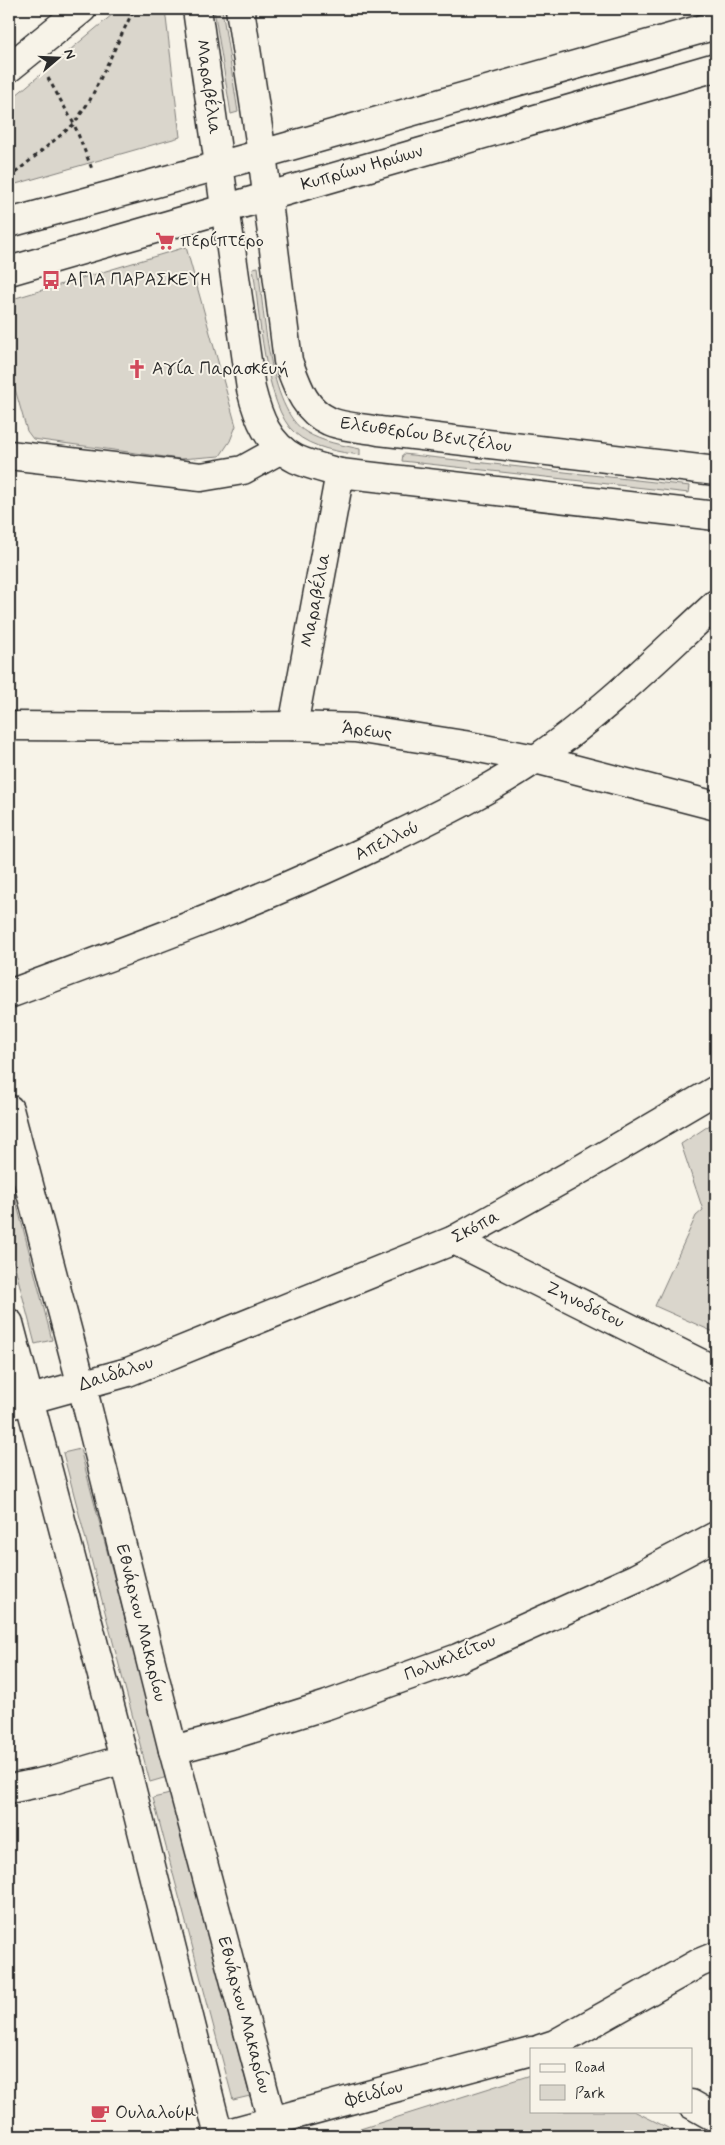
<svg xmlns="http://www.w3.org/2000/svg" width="725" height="2145" viewBox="0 0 725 2145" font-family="Mynerve,sans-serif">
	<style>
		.green { fill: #dad6cc; stroke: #82807c }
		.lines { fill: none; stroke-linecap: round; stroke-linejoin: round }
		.street-casing { stroke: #2b2b2b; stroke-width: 31 }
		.secondary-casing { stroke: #2b2b2b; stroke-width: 31 }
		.path { stroke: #2b2b2b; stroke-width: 3; stroke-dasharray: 4 4; stroke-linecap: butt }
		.street { stroke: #f7f3e8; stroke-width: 28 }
		.secondary { stroke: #f7f3e8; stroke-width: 28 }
		.labels { text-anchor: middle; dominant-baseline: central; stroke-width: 4; stroke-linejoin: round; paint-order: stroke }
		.street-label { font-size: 18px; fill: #2b2b2b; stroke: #f7f3e8 }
		.poi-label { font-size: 18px; fill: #2b2b2b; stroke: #f7f3e8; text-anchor: start }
	</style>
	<rect width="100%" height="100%" fill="#f7f3e8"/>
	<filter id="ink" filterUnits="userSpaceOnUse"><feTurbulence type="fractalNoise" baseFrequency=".02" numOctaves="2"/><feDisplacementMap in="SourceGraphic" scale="10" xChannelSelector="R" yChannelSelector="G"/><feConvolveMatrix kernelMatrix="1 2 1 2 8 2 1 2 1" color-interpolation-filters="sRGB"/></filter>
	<g filter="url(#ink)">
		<g class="green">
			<path d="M119,9H165L180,137L9,186V101Z"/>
			<path d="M214,9H222L238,112L231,114Z"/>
			<path d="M186,247L236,426L230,441L220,456L180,459L33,439L27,431L9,368V300Z"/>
			<path d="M258,267C264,308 268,409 306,432C322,442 342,445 360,449V455C339,452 312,448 295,433C265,408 259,308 253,268Z"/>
			<path d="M403,454L690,486L689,493L402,461Z"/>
			<path d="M716,1121V1333L655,1306L696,1216L703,1210L681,1144Z"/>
			<path d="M9,1174L52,1340L35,1344L9,1244Z"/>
			<path d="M80,1449L167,1777L150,1782L63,1453Z"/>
			<path d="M170,1794L250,2096L233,2100L153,1798Z"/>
			<path d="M531,2075V2111H634L676,2132L675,2136H642L636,2133L624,2136H338Z"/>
		</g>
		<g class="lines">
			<g class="street-casing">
				<g id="street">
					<path d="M197,9L219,165"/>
					<path d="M240,9L262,154"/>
					<path d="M9,68L82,9"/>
					<path d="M9,455L201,477L243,470L281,449"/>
					<path d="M9,726L175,727L293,726L355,728L464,745L535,759L716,806"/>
					<path d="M293,726L340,473"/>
					<path d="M9,994C138,946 268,899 392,838C441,814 490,790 536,759C601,714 658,657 716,604"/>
					<path d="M454,1240L716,1371"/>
					<path d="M9,1405L128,1372L454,1240L583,1168L716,1090"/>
					<path d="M173,1750L241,1732L327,1705L458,1658L636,1578L716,1536"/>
					<path d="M9,1789L53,1780L124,1759"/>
					<path d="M540,2049L555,2044L699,1963L716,1956"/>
					<path d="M691,2104L716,2118"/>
					<path d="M217,2136L531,2051"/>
				</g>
			</g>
			<g class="secondary-casing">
				<g id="secondary">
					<path d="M262,154L288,361C297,385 304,410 329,421C341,427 365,428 379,431L716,471"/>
					<path d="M219,165L251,389C258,417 268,445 296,459C309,465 326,469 340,473L716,516"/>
					<path d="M9,223L262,154L716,25"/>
					<path d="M9,271L716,67"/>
					<path d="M9,1109L82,1386L173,1750L276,2136"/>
					<path d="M9,1323L124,1759L219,2136"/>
				</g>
			</g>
			<g class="path">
				<path d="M48,78L74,124L92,169"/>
				<path d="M9,178L74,124L90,100L134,9"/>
			</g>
			<use href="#street" class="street"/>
			<use href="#secondary" class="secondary"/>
		</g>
	</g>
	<defs>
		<g id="supermarket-bare" transform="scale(1.5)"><path d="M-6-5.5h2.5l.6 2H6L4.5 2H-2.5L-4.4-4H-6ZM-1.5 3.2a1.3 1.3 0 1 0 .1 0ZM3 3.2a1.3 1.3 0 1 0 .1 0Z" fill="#d1495b" stroke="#f7f3e8" stroke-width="2.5" paint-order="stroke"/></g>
		<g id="bus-bare" transform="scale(1.5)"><path d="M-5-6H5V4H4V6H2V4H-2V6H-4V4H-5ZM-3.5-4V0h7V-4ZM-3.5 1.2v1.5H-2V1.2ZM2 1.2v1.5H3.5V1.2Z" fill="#d1495b" stroke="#f7f3e8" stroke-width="2.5" paint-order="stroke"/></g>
		<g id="church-bare" transform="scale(1.5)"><path d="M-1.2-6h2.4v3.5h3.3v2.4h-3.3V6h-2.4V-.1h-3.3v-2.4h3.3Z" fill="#d1495b" stroke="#f7f3e8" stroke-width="2.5" paint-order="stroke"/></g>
		<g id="cafe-bare" transform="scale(1.5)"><path d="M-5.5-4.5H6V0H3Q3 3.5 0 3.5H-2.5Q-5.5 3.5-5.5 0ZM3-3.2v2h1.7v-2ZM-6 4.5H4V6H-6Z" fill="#d1495b" stroke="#f7f3e8" stroke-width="2.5" paint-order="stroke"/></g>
	</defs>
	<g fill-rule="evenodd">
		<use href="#supermarket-bare" x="165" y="241"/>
		<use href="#bus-bare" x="51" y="280"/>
		<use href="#church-bare" x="137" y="369"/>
		<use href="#cafe-bare" x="100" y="2113"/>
	</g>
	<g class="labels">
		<g class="street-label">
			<text transform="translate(208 87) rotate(82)">Μαραβέλια</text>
			<text transform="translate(362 168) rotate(-16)">Κυπρίων Ηρώων</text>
			<text transform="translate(426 435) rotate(8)">Ελευθερίου Βενιζέλου</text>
			<text transform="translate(316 600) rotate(-79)">Μαραβέλια</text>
			<text transform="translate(367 731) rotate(7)">Άρεως</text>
			<text transform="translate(387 841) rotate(-26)">Απελλού</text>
			<text transform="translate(476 1227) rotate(-28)">Σκόπα</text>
			<text transform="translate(585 1305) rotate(26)">Ζηνοδότου</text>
			<text transform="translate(116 1374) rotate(-18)">Δαιδάλου</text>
			<text transform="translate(141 1623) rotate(76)">Εθνάρχου Μακαρίου</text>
			<text transform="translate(450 1658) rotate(-22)">Πολυκλείτου</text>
			<text transform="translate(244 2015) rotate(75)">Εθνάρχου Μακαρίου</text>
			<text transform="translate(374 2094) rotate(-15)">Φειδίου</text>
		</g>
		<g class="poi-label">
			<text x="180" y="241">περίπτερο</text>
			<text x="66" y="280">ΑΓΙΑ ΠΑΡΑΣΚΕΥΗ</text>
			<text x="152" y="369">Αγία Παρασκευή</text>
			<text x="115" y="2113">Ουλαλούμ</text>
		</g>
	</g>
	<rect width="725" height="2145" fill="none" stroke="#f7f3e8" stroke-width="30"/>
	<rect x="15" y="15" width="695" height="2115" fill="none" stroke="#2b2b2b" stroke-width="2" filter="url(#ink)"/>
	<rect x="530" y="2048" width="162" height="65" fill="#f7f3e8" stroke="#a5a39c"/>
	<rect x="540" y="2064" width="25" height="8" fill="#f7f3e8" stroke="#a5a39c"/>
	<text x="575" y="2072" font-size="15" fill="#2b2b2b">Road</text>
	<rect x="540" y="2085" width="25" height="15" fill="#dad6cc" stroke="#a5a39c"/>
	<text x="575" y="2098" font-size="15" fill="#2b2b2b">Park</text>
	<g transform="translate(58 58) rotate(71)" stroke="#f7f3e8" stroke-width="4" paint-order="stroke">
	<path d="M0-4L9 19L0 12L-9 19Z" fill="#2b2b2b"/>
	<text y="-8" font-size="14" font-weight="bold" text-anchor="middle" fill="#2b2b2b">N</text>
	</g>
</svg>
